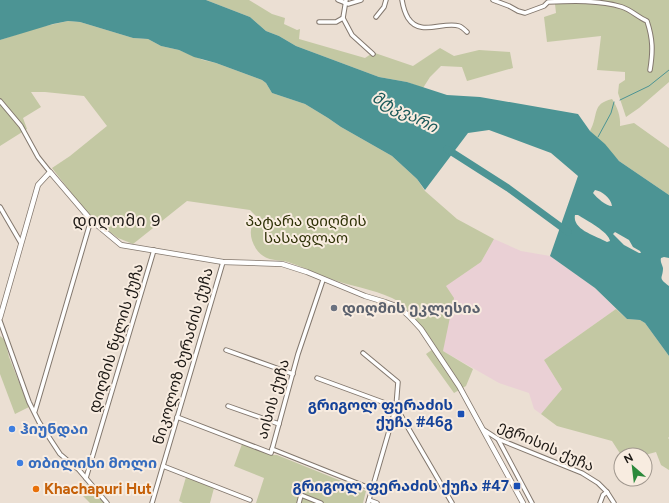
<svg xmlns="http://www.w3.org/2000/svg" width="669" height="503" viewBox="0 0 669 503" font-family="Figtree,'Noto Sans Georgian',sans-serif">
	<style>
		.industrial { fill: #ead0d5 }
		.green { fill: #c3c8a3 }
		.water { fill: #4c9494; fill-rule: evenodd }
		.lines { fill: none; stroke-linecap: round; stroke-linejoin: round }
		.stream { stroke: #4c9494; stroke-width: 1 }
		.river { stroke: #4c9494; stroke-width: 7 }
		.minor-casing { stroke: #83786e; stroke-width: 5.5 }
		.tertiary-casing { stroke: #83786e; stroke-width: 6 }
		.minor { stroke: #fff; stroke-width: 3.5 }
		.tertiary { stroke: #fff; stroke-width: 4.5 }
		.worship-dot { fill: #6b7280; stroke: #f8ece0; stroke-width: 1.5 }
		.transit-dot { fill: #1a4fb4; stroke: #f8ece0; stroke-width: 1.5 }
		.shop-dot { fill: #3f7fe0; stroke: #f8ece0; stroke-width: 1.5 }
		.food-dot { fill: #e8710a; stroke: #f8ece0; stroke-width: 1.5 }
		.labels { text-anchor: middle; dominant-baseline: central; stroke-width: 4; stroke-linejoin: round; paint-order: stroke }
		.park-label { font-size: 15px; fill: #2e3106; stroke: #f8ece0 }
		.worship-label { font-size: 15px; font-weight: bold; fill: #5b616d; stroke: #f8ece0; text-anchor: start }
		.street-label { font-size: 15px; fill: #1b1713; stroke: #f8ece0 }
		.transit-label { font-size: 15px; font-weight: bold; fill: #164399; stroke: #f8ece0; text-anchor: end }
		.shop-label { font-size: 15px; font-weight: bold; fill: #366cbe; stroke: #f8ece0; text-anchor: start }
		.food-label { font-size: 15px; font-weight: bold; fill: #c56008; stroke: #f8ece0; text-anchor: start }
		.water-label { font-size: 16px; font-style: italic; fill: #1a5959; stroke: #f8ece0 }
		.neighbourhood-label { font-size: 16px; letter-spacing: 1px; fill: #1b1713; stroke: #f8ece0 }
	</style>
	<rect width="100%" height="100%" fill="#ebdfd3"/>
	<path class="industrial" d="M494,239L521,251L550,256L595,288L616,309L544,360L562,389L541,414L534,409L529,393L499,383L443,351L446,331L445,286L481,262Z"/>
	<g class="green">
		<path d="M206,0H249L272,14L285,18L284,24L297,30L300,29L299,39L365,58L371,54L349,33L353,34L372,52L413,66L440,48L454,56L479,50L510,52L513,68L467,81L462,67L441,66L430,77L423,88L407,82L379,77L296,46L279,36L266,31L250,17Z"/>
		<path d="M595,0H669V82L639,108L626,117L618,93L619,84L625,80V72L597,70L601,36L547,42L544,17L556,13L555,4L570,3L590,4Z"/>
		<path d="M68,21L80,22L133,38L148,39L161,46L179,50L203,60L216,63L262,80L266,83L272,93L305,104L328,118L341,127L392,156L417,179L425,191L457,219L494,239L481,262L446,286L454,298L443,351L473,369L466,386L454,393L426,354L436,347C427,334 407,304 392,298C373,289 350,286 331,279C317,274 303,267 288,262C282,260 274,261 267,258C254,253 243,229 258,218L250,210L187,201L133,244L118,238L90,217L52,168L70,156L107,126L84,96L45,92H31L41,107L23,118L27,129L0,146V40L36,28Z"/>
		<path d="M612,99C617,106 621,117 620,126L634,123L669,148V195L619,161L590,131C599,115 591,104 612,99Z"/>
		<path d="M616,309L627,319L640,320L645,323L669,356V437L668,438L669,439V470L661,465L656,452L645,455H621L612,441L557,426L541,414L562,389L544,360Z"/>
		<path d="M0,336L5,340L9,357L29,407L15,414L0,374Z"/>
		<path d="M242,444L271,455H277L366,491L363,503H256L264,478L234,466Z"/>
		<path d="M186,477L214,488L210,503H183L179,501Z"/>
		<path d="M87,484L104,503H90L80,493Z"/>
	</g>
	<path class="water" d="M0,0H206L250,17L266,31L279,36L296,46L379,77L407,82L447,95L480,97L578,114L590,131L605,144L619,161L669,195V258L664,257L661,258C660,262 662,264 663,268C663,279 657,277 669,286V356L645,323L640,320L627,319L595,288L550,256L578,176L551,153L489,130L468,133L425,190L417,179L392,156L341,127L328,118L305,104L272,93L266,83L262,80L216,63L194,57L179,50L161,46L148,39L133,38L80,22L68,21L53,24L0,40ZM595,190C602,191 611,198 612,206C606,206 597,198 593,193ZM575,215H578C586,220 609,232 610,241L607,242C597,236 572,230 575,215ZM615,232L629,240L633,247L640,251L641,253H639L624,245L613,234Z"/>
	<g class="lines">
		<g class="stream">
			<path d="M620,100L649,86L669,70"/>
			<path d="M598,137L611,113L614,102"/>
		</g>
		<path class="river" d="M447,149L508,188L568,232"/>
		<g class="minor-casing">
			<g id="minor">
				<path d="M338,0L348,4L361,0"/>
				<path d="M402,0C403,6 405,13 408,18C420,37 443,21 459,26C462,27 465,30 467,32"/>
				<path d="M493,0L509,6L518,11L525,13L544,6L548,2C572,1 600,0 622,7C631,10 638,17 647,21C653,39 653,51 650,70"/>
				<path d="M376,17L384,7L386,0"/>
				<path d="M343,18L352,35L373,54"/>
				<path d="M319,22H336L343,18L346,0"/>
				<path d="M0,101L21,126L38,157L50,172"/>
				<path d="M0,207L21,243"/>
				<path d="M0,321L29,402L39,422L60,454L79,470L107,503"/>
				<path d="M226,350L293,374"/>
				<path d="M363,353L398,382L396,407L368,503"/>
				<path d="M317,378L396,407L452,503"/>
				<path d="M228,406L279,424"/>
				<path d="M35,411L91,220"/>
				<path d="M177,417L271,453L298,354L323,280"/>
				<path d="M484,430L498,439L582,473L598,483L607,492L614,503"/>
				<path d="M498,439L532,503"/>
				<path d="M272,449L372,489"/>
				<path d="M163,466L250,500"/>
				<path d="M86,478L154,250"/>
				<path d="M369,500L377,503"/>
				<path d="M152,503L223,262"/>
				<path d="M299,503L301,495L321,503"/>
				<path d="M600,503L603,495L607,492"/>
			</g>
		</g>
		<g class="tertiary-casing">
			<path id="tertiary" d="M0,318L38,185L50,172L91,220L121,245L223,262L282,264L307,272L365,296L385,302L399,307L409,316L421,329L459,386L523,503"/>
		</g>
		<use href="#minor" class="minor"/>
		<use href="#tertiary" class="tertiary"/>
	</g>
	<circle class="worship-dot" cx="334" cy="308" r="4"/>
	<g class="transit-dot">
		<rect x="457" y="410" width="8" height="8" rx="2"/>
		<rect x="513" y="482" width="8" height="8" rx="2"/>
	</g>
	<g class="shop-dot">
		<circle cx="12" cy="429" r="4"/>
		<circle cx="20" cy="463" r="4"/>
	</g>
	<circle class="food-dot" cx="36" cy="489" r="4"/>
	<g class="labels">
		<g class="park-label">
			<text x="306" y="221">პატარა დიღმის<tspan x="306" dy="17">სასაფლაო</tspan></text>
		</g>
		<g class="worship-label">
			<text x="342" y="308">დიღმის ეკლესია</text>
		</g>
		<g class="street-label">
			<text transform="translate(116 338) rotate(-73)">დიღმის წყლის ქუჩა</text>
			<text transform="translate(183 356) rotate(-74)">ნიკოლოზ ბურაძის ქუჩა</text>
			<text transform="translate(273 399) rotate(-74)">აისის ქუჩა</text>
			<text transform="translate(546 446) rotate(24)">ეგრისის ქუჩა</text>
		</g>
		<g class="transit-label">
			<text x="453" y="405">გრიგოლ ფერაძის<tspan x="453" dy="17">ქუჩა #46გ</tspan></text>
			<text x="509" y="486">გრიგოლ ფერაძის ქუჩა #47</text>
		</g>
		<g class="shop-label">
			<text x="20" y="429">ჰიუნდაი</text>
			<text x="28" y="463">თბილისი მოლი</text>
		</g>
		<g class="food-label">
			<text x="44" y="489">Khachapuri Hut</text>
		</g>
		<g class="water-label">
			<text transform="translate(405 112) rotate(27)">მტკვარი</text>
		</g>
		<g class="neighbourhood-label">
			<text x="117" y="220">დიღომი 9</text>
		</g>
	</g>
	<g transform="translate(633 467) rotate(332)"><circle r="19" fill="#f8ece0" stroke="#a0978e"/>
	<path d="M0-3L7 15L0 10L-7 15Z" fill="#2c893b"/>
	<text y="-6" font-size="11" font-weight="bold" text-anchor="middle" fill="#1b1713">N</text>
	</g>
</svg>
